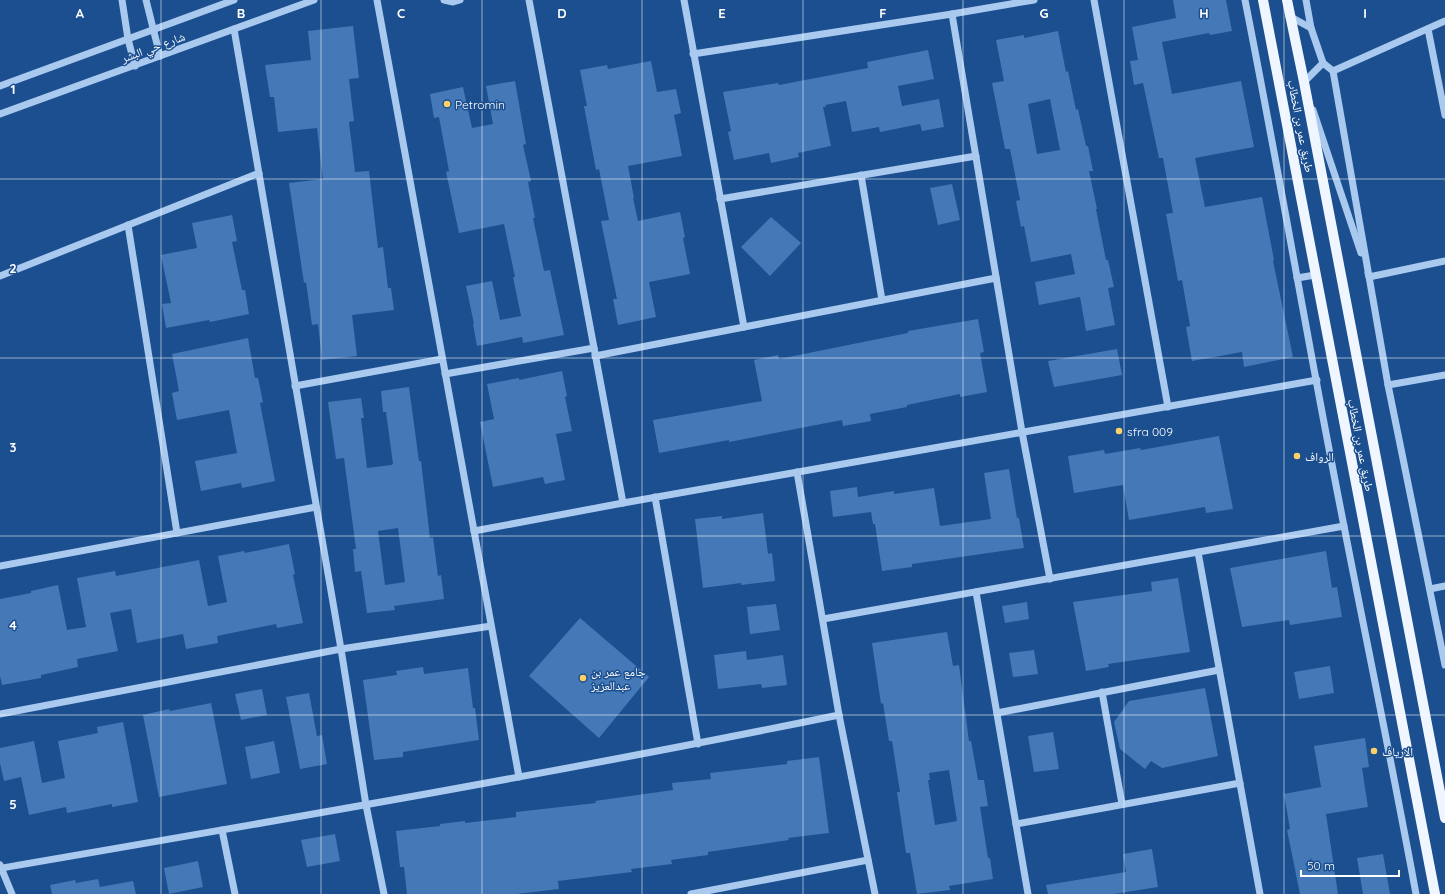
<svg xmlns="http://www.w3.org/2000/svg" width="1445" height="894" viewBox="0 0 1445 894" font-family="Quicksand,'Noto Naskh Arabic',sans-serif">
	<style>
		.building { fill: #4478b7; fill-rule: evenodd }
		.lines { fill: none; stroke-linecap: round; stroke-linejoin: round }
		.minor { stroke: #a9c9ee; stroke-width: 7 }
		.major { stroke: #f0f6ff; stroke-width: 10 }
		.grid { fill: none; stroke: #fff; stroke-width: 1; stroke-opacity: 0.55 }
		.poi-dot { fill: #ffd166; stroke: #1b4f8f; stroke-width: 1.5 }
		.labels { text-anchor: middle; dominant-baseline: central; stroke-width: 3; stroke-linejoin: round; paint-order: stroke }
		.street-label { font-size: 12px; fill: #fff; stroke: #1b4f8f }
		.poi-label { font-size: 12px; fill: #fff; stroke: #1b4f8f; text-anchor: start }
		.grid-label { font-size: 13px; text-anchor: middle; font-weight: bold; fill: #fff; stroke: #1b4f8f; stroke-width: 3; stroke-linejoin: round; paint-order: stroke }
	</style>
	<rect width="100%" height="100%" fill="#1b4f8f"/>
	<g class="building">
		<path d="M1173,0H1226L1232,31L1210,35L1209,33L1162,42L1172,94L1241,81L1254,147L1195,158L1205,207L1262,197L1274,260L1273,261L1293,357L1244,367L1242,352L1192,361L1186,327L1190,326L1182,280L1178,281L1166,214L1173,213L1163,158H1159L1143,83L1134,85L1130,61L1138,60L1132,27L1176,18Z"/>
		<path d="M353,26L359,78L349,79L354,121L349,122L355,172L369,171L378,248L383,247L388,288H391L394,310L352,315L357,356L322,360L318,324L312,325L306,282L304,283L289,183L323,179L317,128L278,132L274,97H270L265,65L311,60L308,31Z"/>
		<path d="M1058,31L1066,72L1068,71L1076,110L1078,109L1086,146H1088L1093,171H1089L1097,209H1096L1106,260H1108L1114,287L1108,288L1115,325L1086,331L1080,297L1039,305L1035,282L1075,274L1071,254L1031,262L1024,226L1021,227L1016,201L1020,200L1010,149H1005L992,83L1004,81L996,40L1024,35V38ZM1050,99L1060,150L1037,154L1028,104Z"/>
		<path d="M928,50L934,79L898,86L902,106L939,99L944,127L922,131L920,124L880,132L879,127L852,132L846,101L825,105L826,107H823L831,146L798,153L799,157L771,163L769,153L734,160L728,132L731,131L723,92L778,83L779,85L868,68L867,62Z"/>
		<path d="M651,61L657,92L676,89L681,113L674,115L682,156L628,166L634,198H633L638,221L680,212L685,237L683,238L690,274L649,282L656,317L618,325L613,299H617L601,221L609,220L599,169L596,170L584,106H587L580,70L607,65L608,69Z"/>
		<path d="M515,81L526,144L523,145L531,181L528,182L535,218H533L544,271L550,270L564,335L523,343L522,337L477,346L473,324H474L466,286L492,281L500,320L521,316L513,277H515L504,224L459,233L446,172L449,171L439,117L434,118L430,94L463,87L472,128L493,124L486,86Z"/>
		<path d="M952,184L960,220L938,225L930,188Z"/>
		<path d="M232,215L237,241L232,242L242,290H245L249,314L210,322L209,320L166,328L162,304L171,303L161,255L197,248L192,223Z"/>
		<path d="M771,217L801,243L770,276L741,247Z"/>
		<path d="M978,319L984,352L980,353L987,392L960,397V394L907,405V407L870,414L871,421L843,426L842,420L729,442V440L659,453L653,420L762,401L754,360L778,355L779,359L868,341L908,333V331Z"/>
		<path d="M248,338L255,378H258L263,402L260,403L275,481L242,488L241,483L201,491L195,461L237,453L229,410L177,420L172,393L179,391L172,354Z"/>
		<path d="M1117,349L1122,375L1054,387L1048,361Z"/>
		<path d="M562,371L567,396L565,397L572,431L556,434L565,480L545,484L543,477L493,487L480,422L494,419L487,384L519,378V380Z"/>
		<path d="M409,387L419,461H421L430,538L433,537L438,576L441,575L444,599L394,606L395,610L367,613L361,571L355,572L353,549H356L344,458L336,459L328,402L361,398L364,418H361L367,468L391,465L393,464L386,412H383L381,391ZM398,528L405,582L385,585L378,531Z"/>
		<path d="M1219,436L1233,509L1206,513L1205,507L1129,520L1123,485L1074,493L1068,456L1104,450L1105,454L1140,448L1141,450Z"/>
		<path d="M1009,469L1017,518H1019L1024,548L912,564V567L882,571L875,524H873L871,512L833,517L830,491L857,487L858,497L894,491V494L934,488L940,526L991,519L984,473Z"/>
		<path d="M763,513L768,554L772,553L775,581L741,585V583L703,588L695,519L722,516V519Z"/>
		<path d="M289,544L295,574L293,575L303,623L277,628L276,624L217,636L218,643L186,649L183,634L137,643L131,609L110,613L118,651L77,659L78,667L41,675V678L2,685L0,676V599L31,593V591L58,585L67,630L86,627L77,578L115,571L116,576L199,560L208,606L227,602L218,556L244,551L245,553Z"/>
		<path d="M1326,551L1332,588L1337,587L1342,617L1290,625L1289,620L1242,627L1230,568Z"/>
		<path d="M1178,578L1190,652L1108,664L1109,667L1086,671L1073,602L1152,591L1151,582Z"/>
		<path d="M1027,602L1029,619L1005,623L1002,606Z"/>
		<path d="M776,604L780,630L750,634L747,607Z"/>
		<path d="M580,618L649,677L599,738L529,676Z"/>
		<path d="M947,632L953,666L959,665L969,741H971L978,780H984L988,806L980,807L988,858H990L993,879L949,886L950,890L917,894L910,853H906L897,792H900L892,741H889L883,703L881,704L872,643ZM949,770L957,821L935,825L928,780H930L929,773Z"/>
		<path d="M1034,650L1038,674L1013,677L1009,653Z"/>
		<path d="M746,651L747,660L783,655L787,685L762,688L761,684L718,689L714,655Z"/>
		<path d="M1330,666L1334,693L1299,699L1294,672Z"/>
		<path d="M423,667L424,674L468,668L473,708H475L479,740L403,752V757L374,760L363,680L397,675L396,671Z"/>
		<path d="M1205,688L1218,756L1162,768L1151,761L1145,769L1120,749L1114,722L1129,701Z"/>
		<path d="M262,689L267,715L241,720L235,694Z"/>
		<path d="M309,693L317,736L322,735L327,764L300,769L286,697Z"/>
		<path d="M211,703L227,784L159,797L143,715L169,709L170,711Z"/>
		<path d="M123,722L138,802L112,807V804L67,813L66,807L29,815L21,777L4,781L0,763V748L34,741L42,783L65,778L58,741L98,733L97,727Z"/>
		<path d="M1053,732L1059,769L1034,772L1028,736Z"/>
		<path d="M1365,738L1369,767L1362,768L1368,807L1326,814L1338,894H1300L1287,830L1290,829L1284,794L1321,787L1314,746Z"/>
		<path d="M274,741L280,773L251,779L245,747Z"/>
		<path d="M819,757L829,833L788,838L789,840L708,852V855L671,860L672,864L631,869L632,872L558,881L559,889L517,894H407L404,867H400L396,831L440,826V824L465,821V823L516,817V812L596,803L595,801L673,790L672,783L711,779L710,773L787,764V761Z"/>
		<path d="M335,834L340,861L307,867L301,840Z"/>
		<path d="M1152,849L1158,887L1114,894H1048L1046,885L1126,872L1123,854Z"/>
		<path d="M1383,854L1390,894H1363L1357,858Z"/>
		<path d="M198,861L203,887L169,894L164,868Z"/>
		<path d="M98,879L100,887L133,881L136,894H52L50,885L75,880L76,883Z"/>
	</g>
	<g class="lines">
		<g class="minor">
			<path d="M122,0L128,39L135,66"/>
			<path d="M146,0L160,56"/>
			<path d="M377,0L519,777"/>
			<path d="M444,0L453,2L460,0"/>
			<path d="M529,0L623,503"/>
			<path d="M684,0L744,327"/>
			<path d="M1094,0L1168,407"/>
			<path d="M1245,0C1275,151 1301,303 1330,454C1358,601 1389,747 1416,894"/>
			<path d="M1306,0L1311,28L1323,63L1333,71L1388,385L1445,665"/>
			<path d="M952,14L1022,432L1050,579"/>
			<path d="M1289,16L1311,28"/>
			<path d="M234,29L341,649L366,805L384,894"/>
			<path d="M1428,29L1445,115"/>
			<path d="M693,54L952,14L1034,0"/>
			<path d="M1333,71L1445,21"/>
			<path d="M1305,84L1304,82L1323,63"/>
			<path d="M0,86L234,0"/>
			<path d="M1313,110L1361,253"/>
			<path d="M0,114L314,0"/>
			<path d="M861,175L882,300"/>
			<path d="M720,199L976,156"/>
			<path d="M128,225L177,533"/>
			<path d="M1368,273L1369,277L1445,261"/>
			<path d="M0,276L259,173"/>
			<path d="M1297,278L1315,275"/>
			<path d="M595,356L996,278"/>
			<path d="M445,374L594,348"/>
			<path d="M1388,385L1445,375"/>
			<path d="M295,386L442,359"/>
			<path d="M797,472L839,715L875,894"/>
			<path d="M655,497L698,744"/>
			<path d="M474,531L623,503L1317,380"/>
			<path d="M1198,552L1260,894"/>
			<path d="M0,566L316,507"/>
			<path d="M1430,589L1445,586"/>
			<path d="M976,592L1028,894"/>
			<path d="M823,619L1344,526"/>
			<path d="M1102,692L1122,804"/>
			<path d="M997,713L1219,670"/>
			<path d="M0,714L341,649L491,626"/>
			<path d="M1016,824L1240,783"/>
			<path d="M222,830L235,894"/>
			<path d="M0,865L12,894"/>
			<path d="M2,868C281,820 561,772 839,715"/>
			<path d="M691,894L868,860"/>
		</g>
		<g class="major">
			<path d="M1263,0L1435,894"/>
			<path d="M1287,0L1304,82L1445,818"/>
		</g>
	</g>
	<path class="grid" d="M161,0V894M321,0V894M482,0V894M642,0V894M803,0V894M963,0V894M1124,0V894M1284,0V894M0,179H1445M0,358H1445M0,536H1445M0,715H1445"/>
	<g class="poi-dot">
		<circle cx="447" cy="104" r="4"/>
		<circle cx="1119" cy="431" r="4"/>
		<circle cx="1297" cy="456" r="4"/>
		<circle cx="583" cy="678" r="4"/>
		<circle cx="1374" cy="751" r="4"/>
	</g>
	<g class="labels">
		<g class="street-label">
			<text transform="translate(153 47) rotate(-20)">شارع حي البشر</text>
			<text transform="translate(1301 126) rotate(79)">طريق عمر بن الخطاب</text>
			<text transform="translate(1361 445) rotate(79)">طريق عمر بن الخطاب</text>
		</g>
		<g class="poi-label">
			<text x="455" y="104">Petromin</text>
			<text x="1127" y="431">sfra 009</text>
			<text x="1305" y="456">الرواف</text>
			<text x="591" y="671">جامع عمر بن<tspan x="591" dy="14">عبدالعزيز</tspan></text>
			<text x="1382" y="751">الارياف</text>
		</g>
	</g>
	<g class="grid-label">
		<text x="80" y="18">A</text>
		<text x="241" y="18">B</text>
		<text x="401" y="18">C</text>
		<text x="562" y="18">D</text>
		<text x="722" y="18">E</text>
		<text x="883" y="18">F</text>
		<text x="1044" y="18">G</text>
		<text x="1204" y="18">H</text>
		<text x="1365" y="18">I</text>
		<text x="13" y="94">1</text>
		<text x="13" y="273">2</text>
		<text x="13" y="452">3</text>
		<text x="13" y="630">4</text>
		<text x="13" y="809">5</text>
	</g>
	<path d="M1301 870v6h98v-6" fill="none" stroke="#ffffff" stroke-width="2"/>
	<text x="1307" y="870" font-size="12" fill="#ffffff" stroke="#1b4f8f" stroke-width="3" paint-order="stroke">50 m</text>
</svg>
